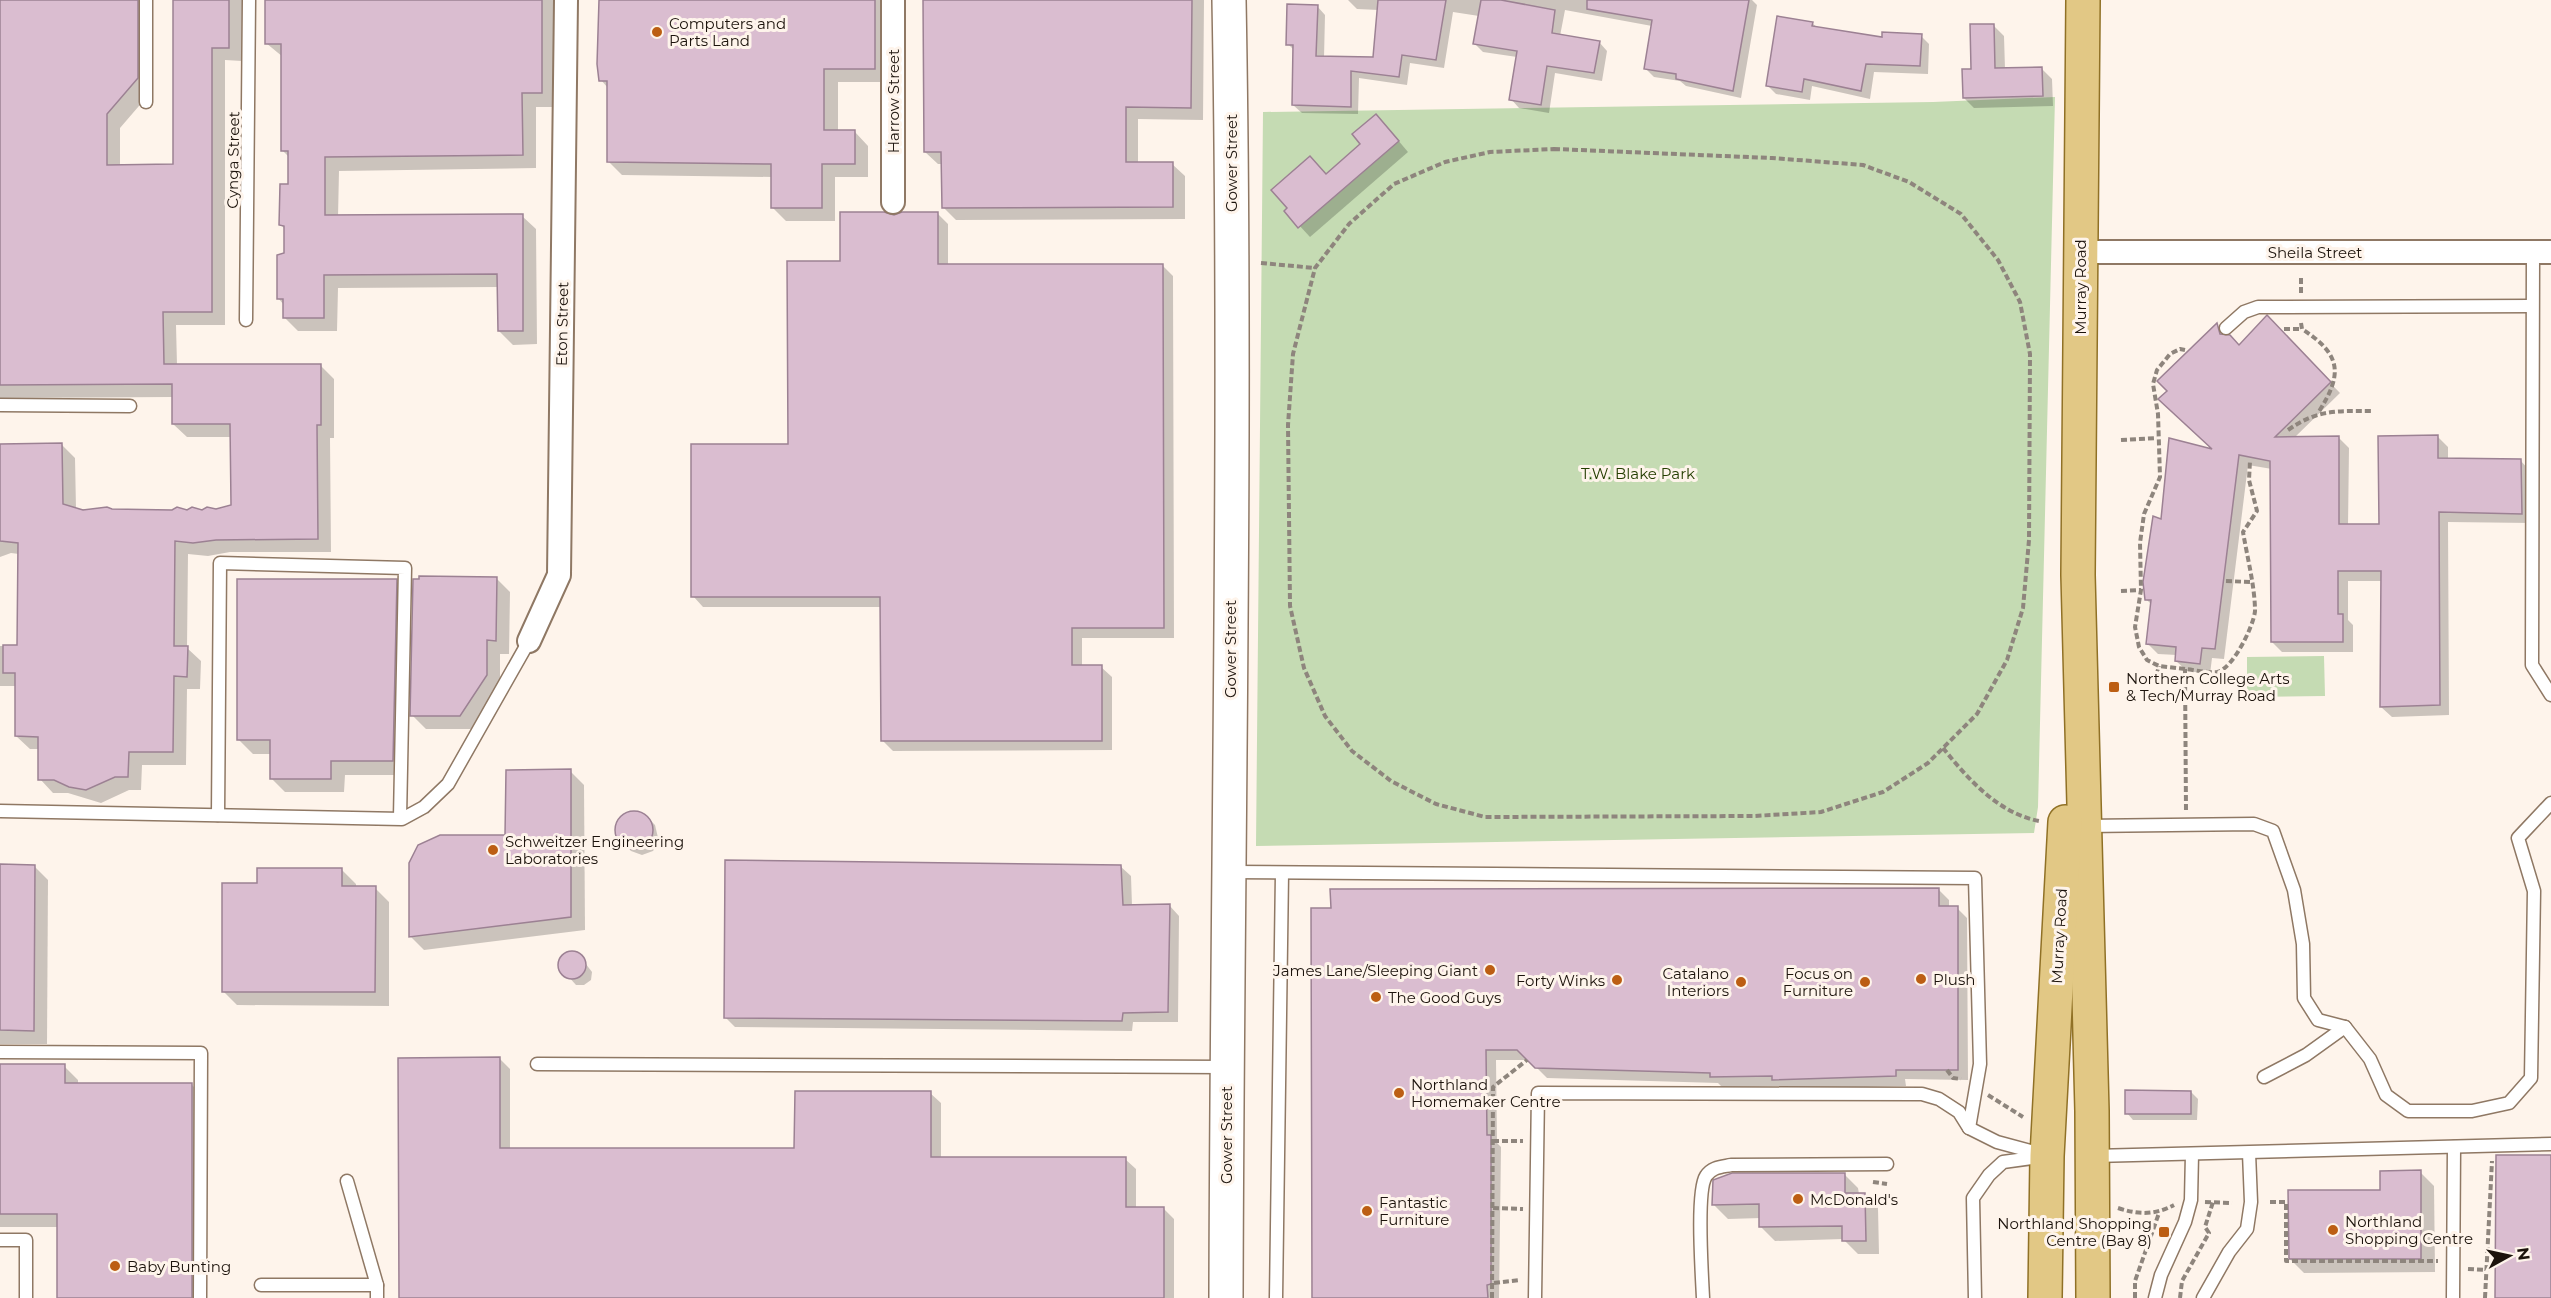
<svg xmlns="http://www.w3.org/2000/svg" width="2551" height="1298" viewBox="0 0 2551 1298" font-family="Montserrat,sans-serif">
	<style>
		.green { fill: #c5dbb3 }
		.shadow { fill: #0003 }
		.building { fill: #dabdd0; stroke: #9c8193; stroke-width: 1.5 }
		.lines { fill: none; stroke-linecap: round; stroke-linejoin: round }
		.lane-casing { stroke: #8f7864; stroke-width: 15 }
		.street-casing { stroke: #8f7864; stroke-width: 26 }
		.secondary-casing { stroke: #8f7864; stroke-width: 36 }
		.primary-casing { stroke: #907126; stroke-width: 36 }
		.path { stroke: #8e857d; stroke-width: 4; stroke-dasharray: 6 3; stroke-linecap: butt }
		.lane { stroke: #fff; stroke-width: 12 }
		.street { stroke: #fff; stroke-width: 22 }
		.secondary { stroke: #fff; stroke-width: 33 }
		.primary { stroke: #e2c885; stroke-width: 33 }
		.poi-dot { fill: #bc5e13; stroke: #fef4eb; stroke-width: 2 }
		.labels { text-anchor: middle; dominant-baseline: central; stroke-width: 6; stroke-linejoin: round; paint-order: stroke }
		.poi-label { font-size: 15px; fill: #1c130c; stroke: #fef4eb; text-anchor: start }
		.street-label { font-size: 15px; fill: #1c130c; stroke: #fef4eb }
		.park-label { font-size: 15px; fill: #243e00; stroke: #fef4eb }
	</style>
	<rect width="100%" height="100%" fill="#fef4eb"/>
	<g class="green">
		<path d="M2055,97L2038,807L2034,833L1256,846L1263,112L1933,102Z"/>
		<path d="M2324,656L2325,696L2247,697V657Z"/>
	</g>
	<g class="shadow">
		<path d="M0,0H152L151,92L120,128V166H175V0H242V61L225,60V325H176L177,365L321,366L334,379V438H330L331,552H230L208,556L188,554L187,648L201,661L200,689H187L186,765H142L141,790H129L101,803L68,793H53L40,779V749H30L16,736L17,686H0V646H19V554L11,553L0,557V445L61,444L75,458L76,509L202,511L233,506L232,437H187L173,424V397L0,398Z"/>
		<path d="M267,0H555V107H536V168L339,171L338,217L522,216L536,229L537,344L513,345L499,331V287L338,288L337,331H298L284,317V305L278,298L286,254V230L281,225L289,185V157L282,150L283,57L266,43Z"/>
		<path d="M599,0H888V82H838V132H855L868,146V177H835V221H786L772,207V177L622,175L608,161V88L601,80Z"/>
		<path d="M924,0H1204L1203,120L1138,119V164H1172L1185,176V219L956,220L943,207V164H938L925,152Z"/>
		<path d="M1348,0H1752L1757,5L1741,98L1686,86L1680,81L1654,77L1645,68L1652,26L1565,10L1560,36L1599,42L1607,51L1602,81L1555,73L1549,113L1519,108L1511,99L1517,57L1483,52L1474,43L1479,16L1453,12L1444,68L1410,63L1407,85L1359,78L1358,114L1302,113L1293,105L1295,51L1288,44L1317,6L1325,15L1324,58L1375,59L1379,10L1357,9Z"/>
		<path d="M1812,23L1818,28L1883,39L1921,36L1929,44L1928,74L1874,72L1870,99L1812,86L1810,100L1776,94L1768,86Z"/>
		<path d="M1993,25L2004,36L2005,69L2041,68L2052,79L2053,106L1974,108L1964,98L1973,70Z"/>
		<path d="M1386,126L1408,152L1310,237L1286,211Z"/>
		<path d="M937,213L948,224V266H1163L1173,276L1174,638H1082V667H1101L1112,677V750L893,751L882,740V607H703L693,596L789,445L842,262L894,217Z"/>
		<path d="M2267,318L2340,393L2294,438H2339L2349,448L2348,526H2380L2438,437L2448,447V459L2520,460L2530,471L2532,523L2448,522L2449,715L2392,717L2381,707L2382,581H2348V620L2353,625V652H2282L2272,642V469L2248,465L2224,659L2212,658L2210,674L2187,671L2176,661L2177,655L2158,654L2148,644L2152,605L2146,599L2162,521L2216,451L2169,391L2217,325L2239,347Z"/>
		<path d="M496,578L510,592L509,654H500V689L474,729H426L412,715Z"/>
		<path d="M396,581L410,595L406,775H345L344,792H285L271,778L272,754H253L239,740Z"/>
		<path d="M570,771L584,785L585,930L424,950L410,936Z"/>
		<path d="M632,812L648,818L655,825L659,842L653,851L642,855L631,851L624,844L617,828L622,818Z"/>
		<path d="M0,866H34L48,880L47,1044H0Z"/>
		<path d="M1120,866L1131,876L1132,906L1169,905L1179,916L1178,1022H1133L1132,1031L735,1027L725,1017Z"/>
		<path d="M342,870L356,884V888H375L389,902V1006L237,1005L223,991L259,885Z"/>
		<path d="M1938,889L1949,900V908H1957L1967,918L1968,1080L1905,1079L1906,1086L1784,1089L1781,1086L1722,1087L1718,1083L1547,1078L1529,1060H1496L1497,1143L1501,1147L1499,1298H1314L1313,909Z"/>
		<path d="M568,954L579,955L592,972L591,980L584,985H576L560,967L562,959Z"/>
		<path d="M500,1059L510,1069V1150H796L930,1093L941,1103V1159H1125L1136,1169V1209H1164L1174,1219V1298H400Z"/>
		<path d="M0,1066H64L78,1080V1084L192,1085L206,1099V1298H58V1227H0Z"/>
		<path d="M2191,1092L2198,1099L2197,1120H2133L2127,1113Z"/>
		<path d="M2420,1172L2434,1186L2435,1272L2304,1273L2290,1259L2382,1191Z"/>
		<path d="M1844,1174L1858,1188L1859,1194H1864L1878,1208L1879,1254H1858L1843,1239L1775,1241L1761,1227V1218L1728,1219L1714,1205L1713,1185L1718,1178L1732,1175Z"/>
	</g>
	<g class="building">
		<path d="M0,0H138V78L107,114V165L173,164V0H229V48H212V312H163L164,364H321V425H317L318,539L216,540L193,543L175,541L174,646H188L187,677L174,676L173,752H129L128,777H115L86,790L69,787L54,780H38V737L15,736V673H3V645H17L18,543L0,541V444L62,443L63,504L83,510L107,507L112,509L172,510L177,507L187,510L192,507L202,510L207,507L216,509L231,505L230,424H172V384L0,385Z"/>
		<path d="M265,0H542V93H522L523,155L325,157V215L523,214V331H498L497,274L324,275V318H283V299H277V255L284,253V226L279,225L280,184H288V151H281V44H265Z"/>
		<path d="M599,0H875V69H824V130H855V164H822V208H771V164L607,162V81H599L597,64Z"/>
		<path d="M923,0H1192L1191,108L1126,107V162H1173V207L942,208L941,152H924Z"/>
		<path d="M1378,0H1446L1436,60L1402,55L1399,77L1351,71V107L1292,105L1293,45H1286L1287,4L1318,5L1316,56L1373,57Z"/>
		<path d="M1481,0H1501L1555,10L1552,33L1600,41L1594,73L1547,66L1541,105L1509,100L1517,51L1473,44Z"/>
		<path d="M1587,0H1749L1733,91L1676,79V74L1644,69L1652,20L1587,9Z"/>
		<path d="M1777,16L1813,22L1812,26L1882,37V32L1922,34L1920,66L1866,64L1861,91L1804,79L1802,92L1766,86Z"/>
		<path d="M1970,24H1994L1995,68L2042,67L2043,96L1963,98L1962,69H1971Z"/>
		<path d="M1376,114L1399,141L1298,228L1284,211L1287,208L1271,190L1310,156L1326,174L1360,144L1352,134Z"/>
		<path d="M840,212H884L894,215L902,212H938V264H1163L1164,628H1072V665H1102V741H881L880,597H691V444H788L787,261H840Z"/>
		<path d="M2267,315L2331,382L2275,437L2339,436V524H2379L2378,436L2438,435V458L2521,459L2522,514L2439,512L2440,705L2380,707L2381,571H2338V614H2343V642H2271L2270,461L2239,455L2215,649L2202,648L2200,664L2175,661L2176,647L2146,644L2151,600H2145L2143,582L2153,516L2161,519L2169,438L2212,449L2158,399L2167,391L2157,381L2217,323L2220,334L2230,335L2239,345Z"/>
		<path d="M419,576L497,577L496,641L487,640V675L460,716H410L413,579H419Z"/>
		<path d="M237,579H397L393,761H331V779H270V740H237Z"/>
		<path d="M571,769V917L409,937V863L418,845L440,835H505L506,770Z"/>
		<circle cx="634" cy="830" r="19"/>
		<path d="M725,860L1121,865L1123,905L1170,904L1168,1012L1123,1013L1122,1021L724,1018Z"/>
		<path d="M0,864L35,865L34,1031L0,1030Z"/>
		<path d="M257,868H342V886H376L375,992H222V883H257Z"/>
		<path d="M1939,888V906H1958V1070H1896V1076L1772,1080V1076L1710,1077V1073L1535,1068L1517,1050H1486L1487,1135H1491V1284L1487,1285L1488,1298H1312L1311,908H1331L1330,889Z"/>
		<circle cx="572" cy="965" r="14"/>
		<path d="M500,1057V1148H794L795,1091H931V1157H1126V1207H1164V1298H399L398,1058Z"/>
		<path d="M0,1064H65V1083H192V1298H57V1214H0Z"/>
		<path d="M2125,1090L2191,1091V1114H2125Z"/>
		<path d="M2496,1155H2551V1298H2495Z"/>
		<path d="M2421,1170V1259H2289L2288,1190H2380V1171Z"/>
		<path d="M1732,1173H1845V1193H1865L1866,1241H1842V1226L1759,1227V1204L1712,1205L1713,1180Z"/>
	</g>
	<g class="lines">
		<g class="lane-casing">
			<g id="lane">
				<path d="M146,0V102"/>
				<path d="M2533,252L2532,665L2551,695"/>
				<path d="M246,320L249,0"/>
				<path d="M2226,328L2244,312L2258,307L2532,306"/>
				<path d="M0,405L130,406"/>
				<path d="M0,811L402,819L424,807L448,784L529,641"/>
				<path d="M218,815L220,563L405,568L400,818"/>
				<path d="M2085,826L2254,824L2273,831L2294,890L2303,944L2304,998L2318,1020L2345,1027L2370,1059L2386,1095L2408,1111H2472L2509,1103L2531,1078L2534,891L2518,838L2551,803"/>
				<path d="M1232,872L1975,878L1980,1064L1969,1128"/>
				<path d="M0,1052L201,1053L200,1298"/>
				<path d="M537,1064L1226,1067"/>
				<path d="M2264,1077L2306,1055L2345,1027"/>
				<path d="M2094,1156L2551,1144"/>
				<path d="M347,1181L377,1285"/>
				<path d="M0,1240H26V1298"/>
				<path d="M261,1285H377V1298"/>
				<path d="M1276,1298L1282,873"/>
				<path d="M1535,1298L1538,1093L1922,1094L1939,1099L1959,1112L1969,1128L1997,1142L2045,1155"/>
				<path d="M1703,1298C1702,1275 1696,1191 1706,1176C1712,1167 1721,1167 1731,1165L1887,1164"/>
				<path d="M1975,1298L1973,1198L1989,1175L2003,1162L2040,1157"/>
				<path d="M2155,1298L2161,1275L2185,1222L2191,1200L2192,1154"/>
				<path d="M2203,1298L2229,1252L2247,1229L2251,1202L2249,1153"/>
				<path d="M2453,1298L2454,1147"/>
			</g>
		</g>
		<g class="street-casing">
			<g id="street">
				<path d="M893,0V202"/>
				<path d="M2080,252H2551"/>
				<path d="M529,641L559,575L566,0"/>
			</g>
		</g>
		<g class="secondary-casing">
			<path id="secondary" d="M1226,1298C1227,865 1237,433 1229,0"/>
		</g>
		<g class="primary-casing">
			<g id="primary">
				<path d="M2083,0L2078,575L2092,1111L2093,1298"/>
				<path d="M2045,1298L2047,1156L2065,822"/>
			</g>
		</g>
		<g class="path">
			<path d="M1554,149L1772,158L1863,165L1909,182L1961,214L1998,260L2020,302L2030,354L2029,540L2023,608L2007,660L1977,714L1928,763L1883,792L1821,812L1754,816L1485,817L1436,804L1391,781L1352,751L1325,716L1304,668L1290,606L1288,425L1293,354L1315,268L1349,224L1394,184L1445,162L1490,152Z"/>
			<path d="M1261,263L1315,268"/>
			<path d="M2301,293V275"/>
			<path d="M2301,323L2302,329C2342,355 2343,374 2318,413"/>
			<path d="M2284,329H2302"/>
			<path d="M2288,430C2318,409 2337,411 2372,411"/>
			<path d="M2121,440L2157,438"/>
			<path d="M2226,581L2250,582"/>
			<path d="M2121,591L2141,590"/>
			<path d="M2185,669L2159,666L2147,660L2139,647L2135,627L2141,590L2140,543L2144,514L2160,477L2158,414L2153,384L2157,370L2170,354L2180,349L2185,350"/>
			<path d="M2154,684L2159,666"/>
			<path d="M1943,748C1968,779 1998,813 2039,821"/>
			<path d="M2186,810L2185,669C2195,670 2207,673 2217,672C2233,669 2254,625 2255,611C2255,587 2247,556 2243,532L2257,511L2249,480L2250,461"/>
			<path d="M1947,1070L1953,1078L1961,1079"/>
			<path d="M1988,1095L2023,1117"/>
			<path d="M1493,1141H1523"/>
			<path d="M1873,1182L1887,1184"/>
			<path d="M2205,1202L2232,1203"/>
			<path d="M2270,1202H2286V1261H2438"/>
			<path d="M1493,1208L1523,1209"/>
			<path d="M2118,1208C2139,1215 2155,1215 2174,1205"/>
			<path d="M2468,1269L2486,1270"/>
			<path d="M1494,1283L1520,1280"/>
			<path d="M1492,1298L1493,1087L1527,1060"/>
			<path d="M2135,1298V1281L2159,1213"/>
			<path d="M2180,1298L2182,1281L2209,1233L2205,1227L2213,1202"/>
			<path d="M2485,1298L2492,1161"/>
		</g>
		<use href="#lane" class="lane"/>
		<use href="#street" class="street"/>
		<use href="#secondary" class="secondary"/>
		<use href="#primary" class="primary"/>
	</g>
	<g class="poi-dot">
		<circle cx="657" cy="32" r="6"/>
		<rect x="2108" y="681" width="12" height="12" rx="3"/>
		<circle cx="493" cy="850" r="6"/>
		<circle cx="1490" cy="970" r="6"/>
		<circle cx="1921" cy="979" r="6"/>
		<circle cx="1617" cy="980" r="6"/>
		<circle cx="1741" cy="982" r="6"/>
		<circle cx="1865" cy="982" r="6"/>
		<circle cx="1376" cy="997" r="6"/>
		<circle cx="1399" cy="1093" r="6"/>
		<circle cx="1798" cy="1199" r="6"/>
		<circle cx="1367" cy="1211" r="6"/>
		<circle cx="2333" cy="1230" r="6"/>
		<rect x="2158" y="1226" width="12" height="12" rx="3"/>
		<circle cx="115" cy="1266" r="6"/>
	</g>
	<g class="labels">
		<g class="poi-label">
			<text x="669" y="23">Computers and<tspan x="669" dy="17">Parts Land</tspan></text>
			<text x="2126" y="678">Northern College Arts<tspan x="2126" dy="17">&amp; Tech/Murray Road</tspan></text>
			<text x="505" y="841">Schweitzer Engineering<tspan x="505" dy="17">Laboratories</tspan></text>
			<text x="1478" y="970" text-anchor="end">James Lane/Sleeping Giant</text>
			<text x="1729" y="973" text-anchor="end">Catalano<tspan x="1729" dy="17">Interiors</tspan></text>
			<text x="1853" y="973" text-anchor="end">Focus on<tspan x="1853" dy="17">Furniture</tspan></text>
			<text x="1933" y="979">Plush</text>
			<text x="1605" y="980" text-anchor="end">Forty Winks</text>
			<text x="1388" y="997">The Good Guys</text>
			<text x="1411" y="1084">Northland<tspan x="1411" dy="17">Homemaker Centre</tspan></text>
			<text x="1810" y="1199">McDonald's</text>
			<text x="1379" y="1202">Fantastic<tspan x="1379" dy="17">Furniture</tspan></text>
			<text x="2345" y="1221">Northland<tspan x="2345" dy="17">Shopping Centre</tspan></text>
			<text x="2152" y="1223" text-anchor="end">Northland Shopping<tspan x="2152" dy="17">Centre (Bay 8)</tspan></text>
			<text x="127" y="1266">Baby Bunting</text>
		</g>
		<g class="street-label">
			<text transform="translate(893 101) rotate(-90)">Harrow Street</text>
			<text transform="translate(233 160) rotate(-89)">Cynga Street</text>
			<text transform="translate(1231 163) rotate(-90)">Gower Street</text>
			<text x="2315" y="252">Sheila Street</text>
			<text transform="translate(2080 287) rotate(-90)">Murray Road</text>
			<text transform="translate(562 324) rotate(-89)">Eton Street</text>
			<text transform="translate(1230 649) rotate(-90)">Gower Street</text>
			<text transform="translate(2059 936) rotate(-87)">Murray Road</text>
			<text transform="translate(1226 1135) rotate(-90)">Gower Street</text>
		</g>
		<g class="park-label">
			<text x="1638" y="473">T.W. Blake Park</text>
		</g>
	</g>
	<g transform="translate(2509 1256) rotate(82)" stroke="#fef4eb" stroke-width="4.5" paint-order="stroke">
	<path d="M0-4.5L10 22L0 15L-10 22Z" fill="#1c130c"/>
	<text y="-9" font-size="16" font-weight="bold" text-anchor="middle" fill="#1c130c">N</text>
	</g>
</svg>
